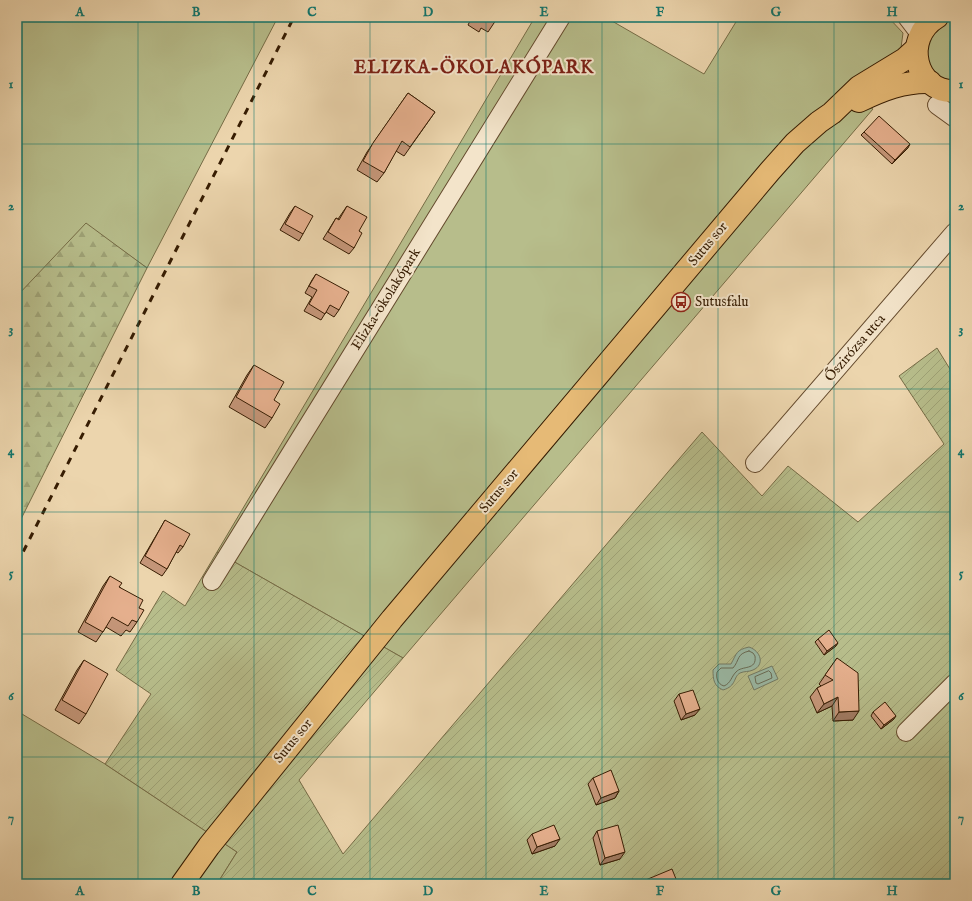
<svg xmlns="http://www.w3.org/2000/svg" width="972" height="901" viewBox="0 0 972 901" font-family="'IM FELL English',serif">
	<style>
		.grass { fill: #b7bd8b; stroke: #766c46 }
		.forest { fill: url(#forest-firs); stroke: #766c46 }
		.garden { fill: url(#garden-furrows); stroke: #766c46 }
		.water { fill: #9ab9a5; stroke: #727a64 }
		.lines { fill: none; stroke-linecap: round; stroke-linejoin: round }
		.shore { stroke: #686a54; stroke-width: 1 }
		.minor-casing { stroke: #644a2d; stroke-width: 20 }
		.major-casing { stroke: #361c02; stroke-width: 24 }
		.minor { stroke: #f3e4ca; stroke-width: 18 }
		.major { stroke: #e6ba76; stroke-width: 22 }
		.rail { stroke: #361c02; stroke-width: 3; stroke-dasharray: 7 7; stroke-linecap: butt }
		.wall { fill: #c6977a; stroke: #361c02 }
		.shaded-wall { fill: #a17b63; stroke: #361c02 }
		.building { fill: #e6b08e; stroke: #361c02 }
		.grid { fill: none; stroke: #0f766e; stroke-width: 1; stroke-opacity: 0.55 }
		.labels { text-anchor: middle; dominant-baseline: central; stroke-width: 4; stroke-linejoin: round; paint-order: stroke }
		.street-label { font-size: 14px; fill: #361c02; stroke: #f3e4ca }
		.poi-label { font-size: 14px; fill: #361c02; stroke: #f3e4ca; text-anchor: start }
		.district-label { font-size: 18px; font-weight: bold; letter-spacing: 1px; fill: #7a1f14; stroke: #f3e4ca }
		.neatline { fill: none; stroke: #0f766e; stroke-width: 1.5 }
		.grid-label { font-size: 13px; text-anchor: middle; font-weight: bold; fill: #0f766e }
	</style>
	<defs>
		<pattern id="forest-firs" width="22" height="20" patternUnits="userSpaceOnUse"><rect width="22" height="20" fill="#b7bd8b"/><path d="M5 1l3.5 6h-7zM16 11l3.5 6h-7z" fill="#9ea276"/></pattern>
		<pattern id="garden-furrows" width="10" height="10" patternUnits="userSpaceOnUse"><rect width="10" height="10" fill="#b7bd8b"/><path d="M-1 1l2-2M0 10L10 0M9 11l2-2" fill="none" stroke="#9ea276"/></pattern>
	</defs>
	<rect width="100%" height="100%" fill="#ecd5ad"/>
	<filter id="stains"><feTurbulence type="fractalNoise" baseFrequency=".005" numOctaves="4"/><feColorMatrix values="0 0 0 0 .2 0 0 0 0 .09 0 0 0 0 .02 0 0 0 .5 -.17"/></filter>
	<radialGradient id="worn" r=".72"><stop offset=".6" stop-color="#630" stop-opacity="0"/><stop offset="1" stop-color="#630" stop-opacity=".3"/></radialGradient>
	<g class="grass">
		<path d="M17,17H278L147,268L86,224L17,298Z"/>
		<path d="M535,17H605L704,74L739,17H888L903,33L900,55L850,96L873,109L403,658L217,552Z"/>
		<path d="M948,20H955V81C939,79 936,74 926,62L928,36L940,24Z"/>
		<path d="M17,711L105,764L237,852L217,884H17Z"/>
	</g>
	<path class="forest" d="M86,223L147,268L17,527V296Z"/>
	<path class="garden" d="M937,348L953,374L955,373V884H217L237,852L105,764L151,694L116,670L163,591L185,606L217,552L403,658L299,780L343,854L702,432L762,496L788,466L858,522L944,444L899,376Z"/>
	<g class="water">
		<path d="M749,647C761,651 765,665 753,670C749,672 744,671 740,673C733,677 737,686 723,690C714,686 713,680 713,670L719,664H731C737,653 736,650 749,647Z"/>
		<path d="M772,666L778,679L754,690L748,676Z"/>
	</g>
	<g class="lines">
		<g class="shore">
			<path d="M749,651L753,653L755,656C757,671 742,665 736,672C731,677 731,683 724,686C717,684 716,677 717,672L721,668H733C740,660 736,654 749,651Z"/>
			<path d="M769,671L771,673L772,678L758,684L756,683L755,677Z"/>
		</g>
		<g class="minor-casing">
			<g id="minor">
				<path d="M907,17L920,34"/>
				<path d="M937,105L955,118"/>
				<path d="M755,463L955,232"/>
				<path d="M212,581L561,17"/>
				<path d="M906,732L955,683"/>
			</g>
		</g>
		<g class="major-casing">
			<g id="major">
				<path d="M937,17C902,38 915,93 955,91"/>
				<path d="M859,101C882,90 904,81 930,82"/>
				<path d="M182,884L209,846L392,619L770,171L795,143L819,122L832,113L859,87L905,59L916,49"/>
			</g>
		</g>
		<use href="#minor" class="minor"/>
		<use href="#major" class="major"/>
		<path class="rail" d="M17,564L294,17"/>
	</g>
	<g class="wall">
		<path d="M465,17H498L488,32L481,28L479,32L468,25L470,21L464,18Z"/>
		<path d="M408,93L435,112L404,156L396,151L384,173L377,182L357,170L367,152Z"/>
		<path d="M864,132L908,148L892,164L861,135Z"/>
		<path d="M295,206L303,234L299,241L280,230L290,213Z"/>
		<path d="M347,206L359,231L354,248L349,254L323,239L336,218L338,219Z"/>
		<path d="M316,274L339,310L334,317L326,312L321,320L304,311L312,297L305,293L312,280Z"/>
		<path d="M254,365L274,400L272,418L265,428L229,407L247,375Z"/>
		<path d="M165,520L183,547L178,553L176,552L167,569L162,576L140,563L161,527Z"/>
		<path d="M110,576L139,608L137,622L130,632L126,630L121,636L106,627L96,642L78,632L103,586Z"/>
		<path d="M818,639L836,646L824,655L815,642Z"/>
		<path d="M837,658L853,720L833,721L832,706L817,713L810,697L817,688L821,686L819,684Z"/>
		<path d="M84,660L86,714L79,724L55,710L77,670Z"/>
		<path d="M679,694L695,715L681,720L674,701Z"/>
		<path d="M873,712L894,719L881,729L871,716Z"/>
		<path d="M593,778L619,791L615,798L596,805L588,784Z"/>
		<path d="M597,831L620,859L600,865L593,838Z"/>
		<path d="M532,834L555,846L532,854L527,840Z"/>
	</g>
	<g class="shaded-wall">
		<path d="M910,144L908,148L892,164L895,160Z"/>
		<path d="M838,643L836,646L824,655L827,651Z"/>
		<path d="M838,697L832,706L817,713L824,704Z"/>
		<path d="M700,709L695,715L681,720L686,714Z"/>
		<path d="M859,711L853,720L833,721L839,712Z"/>
		<path d="M896,716L894,719L881,729L884,725Z"/>
		<path d="M619,791L615,798L596,805L601,798Z"/>
		<path d="M560,839L555,846L532,854L537,847Z"/>
		<path d="M625,852L620,859L600,865L605,858Z"/>
	</g>
	<g class="building">
		<path d="M478,17H498L495,22L488,18L486,22Z"/>
		<path d="M408,93L435,112L410,147L402,141L384,173L363,161L373,143Z"/>
		<path d="M879,116L910,144L895,160L864,132Z"/>
		<path d="M295,206L313,216L303,234L285,224Z"/>
		<path d="M347,206L367,217L359,231L362,233L354,248L328,232L336,218L339,220Z"/>
		<path d="M316,274L349,292L339,310L330,305L325,314L309,304L317,290L309,286Z"/>
		<path d="M254,365L284,382L274,400L280,404L272,418L236,397Z"/>
		<path d="M165,520L190,534L183,547L180,545L167,569L145,556Z"/>
		<path d="M110,576L122,583L119,587L143,600L139,608L144,610L137,622L132,620L128,626L112,617L103,632L85,622Z"/>
		<path d="M829,630L838,643L827,651L818,639Z"/>
		<path d="M837,658L858,673L859,711L839,712L838,697L824,704L817,688L833,680L825,675Z"/>
		<path d="M84,660L108,674L86,714L62,700Z"/>
		<path d="M693,690L700,709L686,714L679,694Z"/>
		<path d="M885,702L896,716L884,725L873,712Z"/>
		<path d="M611,770L619,791L601,798L593,778Z"/>
		<path d="M554,825L560,839L537,847L532,834Z"/>
		<path d="M618,825L625,852L605,858L597,831Z"/>
		<path d="M672,869L678,884H636Z"/>
		<path d="M633,879L635,884H621Z"/>
	</g>
	<path class="grid" d="M138,17V884M254,17V884M370,17V884M486,17V884M602,17V884M718,17V884M834,17V884M17,144H955M17,267H955M17,389H955M17,512H955M17,634H955M17,757H955"/>
	<defs>
		<g id="bus-ring" transform="scale(1)"><circle r="9.5" fill="#f3e4ca" stroke="#8f2418" stroke-width="1.5"/><path d="M-5-6H5V4H4V6H2V4H-2V6H-4V4H-5ZM-3.5-4V0h7V-4ZM-3.5 1.2v1.5H-2V1.2ZM2 1.2v1.5H3.5V1.2Z" fill="#8f2418"/></g>
	</defs>
	<g fill-rule="evenodd">
		<use href="#bus-ring" x="681" y="302"/>
	</g>
	<g class="labels">
		<g class="street-label">
			<text transform="translate(708 244) rotate(-50)">Sutus sor</text>
			<text transform="translate(386 299) rotate(-58)">Elizka-ökolakópark</text>
			<text transform="translate(855 348) rotate(-49)">Őszirózsa utca</text>
			<text transform="translate(499 491) rotate(-50)">Sutus sor</text>
			<text transform="translate(293 741) rotate(-51)">Sutus sor</text>
		</g>
		<g class="poi-label">
			<text x="695" y="302">Sutusfalu</text>
		</g>
		<g class="district-label">
			<text x="474" y="68">ELIZKA-ÖKOLAKÓPARK</text>
		</g>
	</g>
	<rect width="972" height="901" fill="none" stroke="#ecd5ad" stroke-width="44"/>
	<rect x="22" y="22" width="928" height="857" class="neatline"/>
	<g class="grid-label">
		<text x="80" y="16">A</text>
		<text x="196" y="16">B</text>
		<text x="312" y="16">C</text>
		<text x="428" y="16">D</text>
		<text x="544" y="16">E</text>
		<text x="660" y="16">F</text>
		<text x="776" y="16">G</text>
		<text x="892" y="16">H</text>
		<text x="11" y="88">1</text>
		<text x="961" y="88">1</text>
		<text x="11" y="210">2</text>
		<text x="961" y="210">2</text>
		<text x="11" y="333">3</text>
		<text x="961" y="333">3</text>
		<text x="11" y="455">4</text>
		<text x="961" y="455">4</text>
		<text x="11" y="577">5</text>
		<text x="961" y="577">5</text>
		<text x="11" y="700">6</text>
		<text x="961" y="700">6</text>
		<text x="11" y="822">7</text>
		<text x="961" y="822">7</text>
		<text x="80" y="895">A</text>
		<text x="196" y="895">B</text>
		<text x="312" y="895">C</text>
		<text x="428" y="895">D</text>
		<text x="544" y="895">E</text>
		<text x="660" y="895">F</text>
		<text x="776" y="895">G</text>
		<text x="892" y="895">H</text>
	</g>
	<rect width="100%" height="100%" filter="url(#stains)"/>
	<rect width="100%" height="100%" fill="url(#worn)"/>
</svg>
